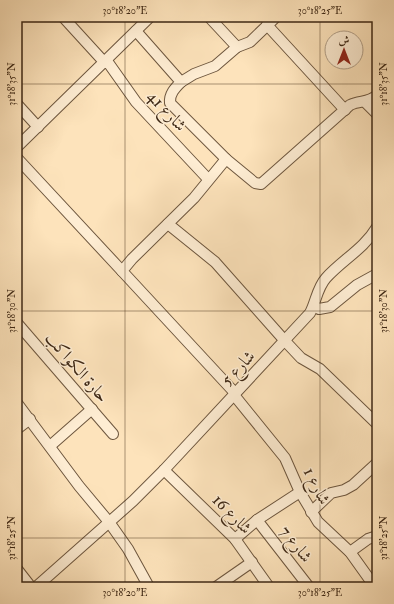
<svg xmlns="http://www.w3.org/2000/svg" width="394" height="604" viewBox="0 0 394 604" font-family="'IM FELL Double Pica',Amiri,serif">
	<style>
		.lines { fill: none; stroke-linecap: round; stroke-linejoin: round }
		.street-casing { stroke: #6d563e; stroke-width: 12 }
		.street { stroke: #feedd3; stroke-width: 10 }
		.ticks { fill: none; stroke: #3d2714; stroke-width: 1; stroke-opacity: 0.45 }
		.labels { text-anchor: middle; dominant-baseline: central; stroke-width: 3; stroke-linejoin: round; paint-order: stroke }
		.street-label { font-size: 17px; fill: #3d2714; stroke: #feedd3 }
		.neatline { fill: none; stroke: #3d2714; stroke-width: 1.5 }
		.ticks-label { font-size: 10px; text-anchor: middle; fill: #3d2714 }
	</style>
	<rect width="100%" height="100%" fill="#fde3bb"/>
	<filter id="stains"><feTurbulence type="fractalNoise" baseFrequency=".005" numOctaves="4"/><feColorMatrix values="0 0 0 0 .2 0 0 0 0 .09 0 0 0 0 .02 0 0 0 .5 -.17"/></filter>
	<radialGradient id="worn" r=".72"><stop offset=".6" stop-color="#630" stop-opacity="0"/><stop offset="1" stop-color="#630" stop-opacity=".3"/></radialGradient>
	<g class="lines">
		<g class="street-casing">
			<g id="street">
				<path d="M63,17L105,63"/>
				<path d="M209,17L237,47"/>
				<path d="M267,25L345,110"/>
				<path d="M136,31L181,82C175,88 169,94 170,103L226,159"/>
				<path d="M107,61L136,102L208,179"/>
				<path d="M181,82L194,74L215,66L237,47L250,42L276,17"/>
				<path d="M365,102L377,114"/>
				<path d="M17,104L38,127"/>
				<path d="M17,147L150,17"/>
				<path d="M17,158L122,271"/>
				<path d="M168,224L215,262L285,341L301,358L320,369L377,424"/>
				<path d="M314,306L319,309L330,307L357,285L377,274"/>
				<path d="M17,323L113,434"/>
				<path d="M235,393L122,271L132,259L194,198L226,159L255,183L261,184L350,105C360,100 369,103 377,95"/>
				<path d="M234,395L285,458L300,492L318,522L350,552L375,587"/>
				<path d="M17,403L79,486L109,522L128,549L149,587"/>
				<path d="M17,429L30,419"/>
				<path d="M50,446L92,409"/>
				<path d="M164,470L235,539L269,587"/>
				<path d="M311,512L331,493L344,490L353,485L377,463"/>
				<path d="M257,520L309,587"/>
				<path d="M235,539L257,520L300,492"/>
				<path d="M350,552L368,539L377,536"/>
				<path d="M17,569L31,587"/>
				<path d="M36,587L133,501L164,470L310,313C316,302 317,288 326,278C342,260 364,249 377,227"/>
				<path d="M216,587L252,562"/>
			</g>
		</g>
		<use href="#street" class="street"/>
	</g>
	<path class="ticks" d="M125,17V587M320,17V587M17,84H377M17,311H377M17,538H377"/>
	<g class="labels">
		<g class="street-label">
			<text transform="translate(167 111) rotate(47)">شارع 41</text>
			<text transform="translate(77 367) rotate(49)">حارة الكواكب</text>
			<text transform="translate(238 368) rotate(-47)">شارع 5</text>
			<text transform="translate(317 486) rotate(63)">شارع 1</text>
			<text transform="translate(232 514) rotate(46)">شارع 16</text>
			<text transform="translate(296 544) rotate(52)">شارع 7</text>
		</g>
	</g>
	<rect width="394" height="604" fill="none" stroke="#fde3bb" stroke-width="44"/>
	<g transform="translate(344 50)"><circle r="19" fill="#feedd3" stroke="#b19e87"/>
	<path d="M0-3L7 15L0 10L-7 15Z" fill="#8f2418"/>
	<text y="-6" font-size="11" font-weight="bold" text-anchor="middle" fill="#3d2714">ش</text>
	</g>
	<rect x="22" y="22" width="350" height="560" class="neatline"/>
	<g class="ticks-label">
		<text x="125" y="14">30°18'20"E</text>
		<text x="320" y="14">30°18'25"E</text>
		<text transform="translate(11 84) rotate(-90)" y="4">31°18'35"N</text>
		<text transform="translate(383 84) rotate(-90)" y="4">31°18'35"N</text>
		<text transform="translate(11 311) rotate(-90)" y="4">31°18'30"N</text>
		<text transform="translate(383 311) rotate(-90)" y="4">31°18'30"N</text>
		<text transform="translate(11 538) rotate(-90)" y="4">31°18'25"N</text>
		<text transform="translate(383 538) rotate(-90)" y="4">31°18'25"N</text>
		<text x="125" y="596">30°18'20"E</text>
		<text x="320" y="596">30°18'25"E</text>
	</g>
	<rect width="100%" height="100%" filter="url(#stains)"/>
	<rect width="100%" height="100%" fill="url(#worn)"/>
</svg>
